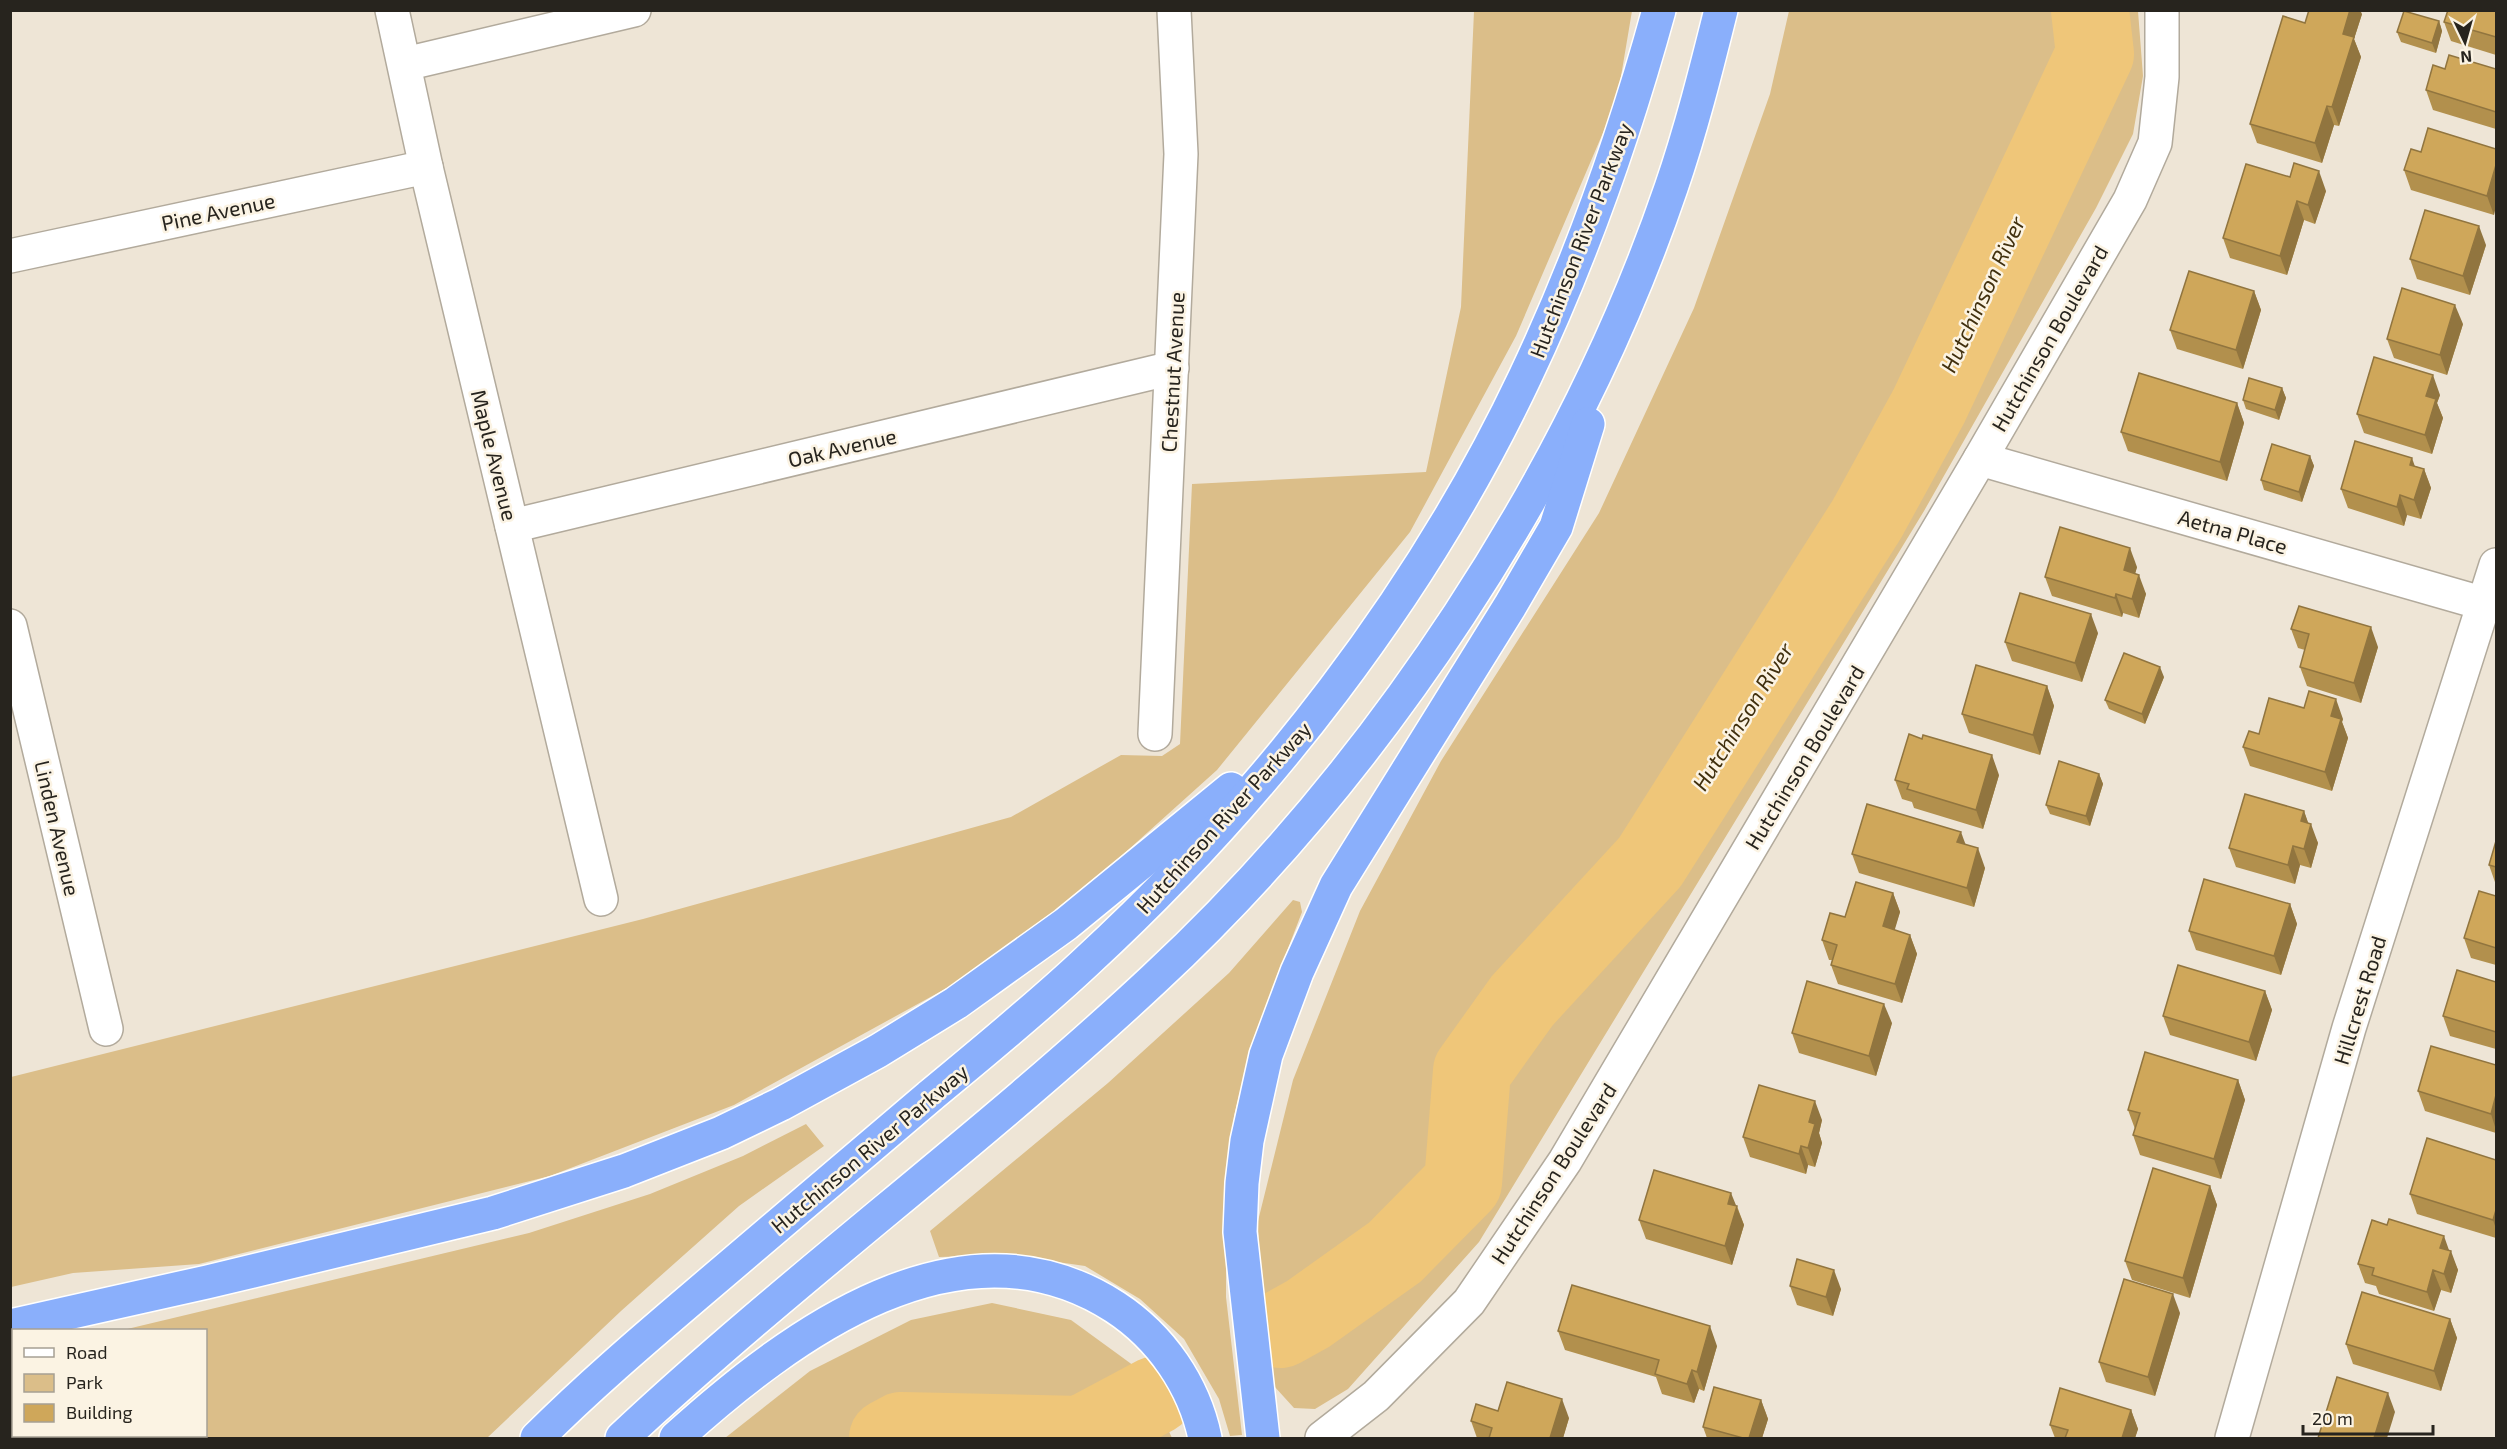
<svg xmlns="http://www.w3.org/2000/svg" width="2507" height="1449" viewBox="0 0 2507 1449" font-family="'Exo 2',sans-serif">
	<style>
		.green { fill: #dbbe89 }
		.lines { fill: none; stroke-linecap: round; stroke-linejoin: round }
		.river { stroke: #efc679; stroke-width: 78 }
		.street-casing { stroke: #b2aa9c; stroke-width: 36 }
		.highway-casing { stroke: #fff; stroke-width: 36 }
		.street { stroke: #fff; stroke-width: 33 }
		.highway { stroke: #8aaffb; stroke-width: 33 }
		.wall { fill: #b2904d }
		.shaded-wall { fill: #91753f }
		.building { fill: #cfa75a; stroke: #91753f; stroke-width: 1.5 }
		.labels { text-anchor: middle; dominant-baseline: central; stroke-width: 5; stroke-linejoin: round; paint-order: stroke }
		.street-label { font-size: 21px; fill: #27241e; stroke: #fbf3e3 }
		.water-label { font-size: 22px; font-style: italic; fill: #41300e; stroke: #fbf3e3 }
	</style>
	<rect width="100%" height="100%" fill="#eee5d6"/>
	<g class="green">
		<path d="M1474,11H1632L1617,100L1516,336L1410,532L1217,770L1078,895L956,983L734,1105L550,1176L199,1264L73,1273L11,1287V1077L643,919L1011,817L1121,755L1162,756L1180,744L1192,484L1426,472L1461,307Z"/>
		<path d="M1789,11H2138L2143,76L2133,134L2096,208L1924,511L1479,1242L1348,1389L1315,1409L1294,1408L1274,1386L1260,1301L1258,1221L1293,1080L1360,911L1441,761L1599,513L1694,308L1770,94Z"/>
		<path d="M1293,900L1300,902L1302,912L1253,1040L1234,1116L1226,1213V1297L1242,1435L1230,1436L1219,1399L1184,1339L1140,1299L1085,1266L1009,1255L939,1257L930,1231L1108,1083L1229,973Z"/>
		<path d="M806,1124L824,1146L739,1206L621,1311L487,1438H148L144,1436H206V1330H123L529,1233L650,1194L743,1156Z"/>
		<path d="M992,1303L1071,1320L1141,1371L1172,1438H725L810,1371L911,1320Z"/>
	</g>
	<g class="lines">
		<g class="river">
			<path d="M1281,1329L1308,1314L1395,1252L1463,1183L1472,1071L1522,1001L1650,862L1867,519L1929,406L2095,54L2090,10"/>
			<path d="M888,1438L901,1431L1081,1435L1156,1395"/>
		</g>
		<g class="street-casing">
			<g id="street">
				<path d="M392,10L426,167L601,899"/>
				<path d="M405,64L634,10"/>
				<path d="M10,256L426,167"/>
				<path d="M1980,459L2485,604"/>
				<path d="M512,526L1172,368"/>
				<path d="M10,626L106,1029"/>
				<path d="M1155,734L1181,154L1174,10"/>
				<path d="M1322,1438L1376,1396L1469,1302L1565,1161L1980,459L2130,200L2155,143L2162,77V10"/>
				<path d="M2232,1438L2349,1028L2496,565"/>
			</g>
		</g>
		<g class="highway-casing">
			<g id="highway">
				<path d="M10,1326L207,1282L493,1213L624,1171L721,1133L781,1104L878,1051L956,1003L1066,924L1231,789"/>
				<path d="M10,1421L14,1420"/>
				<path d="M102,1436L107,1438"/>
				<path d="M537,1438C587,1388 642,1341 696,1295C774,1228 852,1162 930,1096C983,1052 1036,1009 1086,962C1264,798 1421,597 1525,377C1581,259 1624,137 1659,10"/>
				<path d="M622,1438C793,1278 983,1139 1154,979C1378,771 1572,478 1671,188C1691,130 1706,70 1721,10"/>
				<path d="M676,1438C790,1335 960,1207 1115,1307C1161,1337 1194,1385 1205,1438"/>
				<path d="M1263,1438L1240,1232L1242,1183L1247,1141L1266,1055L1297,972L1336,886L1510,606L1556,527L1588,424"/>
			</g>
		</g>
		<use href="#street" class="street"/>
		<use href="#highway" class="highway"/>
	</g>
	<g class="wall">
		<path d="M2496,10V55L2451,41L2444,22Z"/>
		<path d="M2362,14L2354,39L2361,57L2339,126L2334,125L2322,163L2257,143L2250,124L2305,23Z"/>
		<path d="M2439,21L2442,31L2436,53L2401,42L2397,32Z"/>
		<path d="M2445,69H2496V129L2433,110L2426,90Z"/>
		<path d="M2496,149L2494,215L2411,190L2404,170L2421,152Z"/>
		<path d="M2246,164L2326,191L2315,224L2304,220L2287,275L2230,258L2223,238Z"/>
		<path d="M2486,245L2470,295L2417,279L2410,259Z"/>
		<path d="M2254,291L2261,310L2243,369L2177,349L2170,330Z"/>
		<path d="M2463,324L2447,375L2394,358L2387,339Z"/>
		<path d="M2282,388L2286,398L2279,420L2246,409L2243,400Z"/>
		<path d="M2440,395L2437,403L2443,418L2432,454L2364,433L2357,414Z"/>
		<path d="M2237,403L2244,423L2227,481L2128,451L2121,432Z"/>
		<path d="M2310,456L2314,466L2302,502L2264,490L2261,480Z"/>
		<path d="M2415,466L2424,469L2431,488L2421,519L2407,515L2404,526L2348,508L2341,489Z"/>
		<path d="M2137,567L2135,573L2146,594L2139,618L2123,613L2122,617L2052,596L2045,577Z"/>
		<path d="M2291,629L2378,647L2361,703L2307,686L2300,667L2305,650L2298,648Z"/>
		<path d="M2098,633L2082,682L2012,661L2005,642Z"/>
		<path d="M2164,677L2145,724L2109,709L2105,700Z"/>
		<path d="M2047,686L2054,706L2040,755L1969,733L1962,714Z"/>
		<path d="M2343,719L2342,722L2348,738L2332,791L2250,766L2243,747L2259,734Z"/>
		<path d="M2099,774L2103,784L2090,826L2050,814L2046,805Z"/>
		<path d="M1999,775L1983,829L1914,808L1912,802L1902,799L1895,780Z"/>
		<path d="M2304,811L2308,823L2318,843L2311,868L2300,865L2295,884L2236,867L2229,848Z"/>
		<path d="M2496,841V885L2489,865Z"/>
		<path d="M1965,845L1985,868L1974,907L1859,873L1852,854Z"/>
		<path d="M1893,893L1900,912L1894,930L1910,935L1917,954L1902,1003L1838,984L1831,965L1832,960H1829L1822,940L1845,917Z"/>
		<path d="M2496,896V965L2471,958L2464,938Z"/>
		<path d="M2290,904L2297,924L2281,975L2196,950L2189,931Z"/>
		<path d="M2496,982V1049L2450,1036L2443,1016Z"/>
		<path d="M2265,991L2272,1010L2256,1061L2170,1035L2163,1016Z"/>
		<path d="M1892,1023L1876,1076L1799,1053L1792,1033Z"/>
		<path d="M2496,1065V1133L2425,1111L2418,1091Z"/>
		<path d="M2238,1080L2245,1100L2221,1179L2140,1155L2133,1135L2135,1129L2128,1110Z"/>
		<path d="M1822,1120L1819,1133L1822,1143L1815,1167L1808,1165L1806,1174L1750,1157L1743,1137Z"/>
		<path d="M2496,1160V1238L2417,1214L2410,1194Z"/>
		<path d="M2210,1186L2217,1205L2190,1298L2132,1280L2125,1261Z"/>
		<path d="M1736,1206H1737L1744,1225L1732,1265L1646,1239L1639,1220Z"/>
		<path d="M2449,1250L2458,1270L2451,1293L2441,1290L2434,1311L2379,1294L2376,1286L2365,1283L2358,1264Z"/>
		<path d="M1790,1286L1841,1289L1833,1316L1797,1305Z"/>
		<path d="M2180,1313L2155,1396L2106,1382L2099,1362Z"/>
		<path d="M2450,1319L2457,1338L2441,1391L2353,1364L2346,1344Z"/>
		<path d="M1558,1331L1717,1346L1704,1391L1699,1389L1694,1403L1662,1394L1656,1377L1565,1350Z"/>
		<path d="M1761,1400L1768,1419L1762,1438H1707L1703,1427Z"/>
		<path d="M2131,1410L2138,1429L2135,1438H2055L2050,1425Z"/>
		<path d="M1498,1411L1569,1418L1563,1438H1477L1471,1421Z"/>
	</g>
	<g class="shaded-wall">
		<path d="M2350,10H2360L2362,14L2354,39L2361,57L2339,126L2332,107L2343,34Z"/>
		<path d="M2439,21L2442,31L2436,53L2432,43Z"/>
		<path d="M2327,106L2334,125L2322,163L2315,143Z"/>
		<path d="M2496,165V206L2494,215L2487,196Z"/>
		<path d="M2319,171L2326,191L2315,224L2308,205Z"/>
		<path d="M2297,201L2304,220L2287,275L2280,256Z"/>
		<path d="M2479,226L2486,245L2470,295L2463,276Z"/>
		<path d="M2254,291L2261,310L2243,369L2236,350Z"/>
		<path d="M2455,305L2463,324L2447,375L2440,355Z"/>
		<path d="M2433,375L2440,395L2437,403L2443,418L2432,454L2425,435L2426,396Z"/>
		<path d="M2282,388L2286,398L2279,420L2275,410Z"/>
		<path d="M2237,403L2244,423L2227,481L2220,462Z"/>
		<path d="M2310,456L2314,466L2302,502L2299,492Z"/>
		<path d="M2412,458L2419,478L2410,465Z"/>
		<path d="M2424,469L2431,488L2421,519L2414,500Z"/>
		<path d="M2400,495L2407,515L2404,526L2397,507Z"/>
		<path d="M2130,548L2137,567L2131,589L2124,570Z"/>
		<path d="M2139,575L2146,594L2139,618L2132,599Z"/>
		<path d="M2116,594L2123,613L2122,617L2115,598Z"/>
		<path d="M2091,614L2098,633L2082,682L2075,663Z"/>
		<path d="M2371,627L2378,647L2361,703L2354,683Z"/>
		<path d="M2160,667L2164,677L2145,724L2142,714Z"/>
		<path d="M2047,686L2054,706L2040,755L2033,735Z"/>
		<path d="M2336,699L2343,719L2342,722L2348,738L2332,791L2325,772L2331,716Z"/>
		<path d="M1992,755L1999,775L1983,829L1976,810Z"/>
		<path d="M2099,774L2103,784L2090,826L2086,816Z"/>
		<path d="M2304,811L2310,828L2311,824L2318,843L2311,868L2304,849L2301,821Z"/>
		<path d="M1961,832L1968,851L1957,842Z"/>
		<path d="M2293,846L2300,865L2295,884L2288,865Z"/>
		<path d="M1978,848L1985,868L1974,907L1967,888Z"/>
		<path d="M1893,893L1900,912L1890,946L1883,926Z"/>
		<path d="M2290,904L2297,924L2281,975L2274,956Z"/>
		<path d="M1910,935L1917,954L1902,1003L1895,984Z"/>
		<path d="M2265,991L2272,1010L2256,1061L2249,1042Z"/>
		<path d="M1884,1004L1892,1023L1876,1076L1869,1056Z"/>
		<path d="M2238,1080L2245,1100L2221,1179L2214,1159Z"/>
		<path d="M2496,1095V1130L2491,1114Z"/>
		<path d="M1815,1101L1822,1120L1819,1133L1822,1143L1815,1167L1808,1148L1809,1122Z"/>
		<path d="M1801,1146L1808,1165L1806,1174L1799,1154Z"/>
		<path d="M2210,1186L2217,1205L2190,1298L2183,1278Z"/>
		<path d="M1731,1193L1744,1225L1732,1265L1725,1246L1728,1204Z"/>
		<path d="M2496,1210V1229L2493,1220Z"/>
		<path d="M2444,1236L2450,1253L2451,1251L2458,1270L2451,1293L2444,1274L2440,1248Z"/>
		<path d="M1834,1270L1841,1289L1833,1316L1826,1297Z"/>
		<path d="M2433,1270L2441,1290L2434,1311L2427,1292Z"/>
		<path d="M2173,1294L2180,1313L2155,1396L2148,1377Z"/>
		<path d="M2450,1319L2457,1338L2441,1391L2434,1371Z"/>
		<path d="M1710,1326L1717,1346L1704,1391L1697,1372Z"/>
		<path d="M1692,1370L1699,1389L1694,1403L1687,1384Z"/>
		<path d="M2388,1393L2395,1412L2387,1438H2374Z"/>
		<path d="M1562,1399L1569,1418L1563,1438H1550Z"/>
		<path d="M1761,1400L1768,1419L1762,1438H1749Z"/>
		<path d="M2131,1410L2138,1429L2135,1438H2122Z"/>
	</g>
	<g class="building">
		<path d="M2309,10H2350L2343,34L2354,37L2332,107L2327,106L2315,143L2250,124L2283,16L2305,23Z"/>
		<path d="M2448,10H2496V37L2444,22Z"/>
		<path d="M2404,11L2439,21L2432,43L2397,32Z"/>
		<path d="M2449,55L2496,69V112L2426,90L2433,65L2445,69Z"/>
		<path d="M2428,128L2496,149V165L2487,196L2404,170L2411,149L2421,152Z"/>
		<path d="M2294,163L2319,171L2308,205L2297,201L2280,256L2223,238L2246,164L2290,177Z"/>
		<path d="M2425,210L2479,226L2463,276L2410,259Z"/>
		<path d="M2189,271L2254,291L2236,350L2170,330Z"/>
		<path d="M2402,288L2455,305L2440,355L2387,339Z"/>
		<path d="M2374,357L2433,375L2426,396L2436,399L2425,435L2357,414Z"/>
		<path d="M2139,373L2237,403L2220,462L2121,432Z"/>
		<path d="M2249,378L2282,388L2275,410L2243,400Z"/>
		<path d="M2355,441L2412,458L2410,465L2424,469L2414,500L2400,495L2397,507L2341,489Z"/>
		<path d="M2272,444L2310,456L2299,492L2261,480Z"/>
		<path d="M2060,527L2130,548L2124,570L2139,575L2132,599L2116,594L2115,598L2045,577Z"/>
		<path d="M2020,593L2091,614L2075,663L2005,642Z"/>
		<path d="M2299,606L2371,627L2354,683L2300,667L2309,634L2291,629Z"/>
		<path d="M2124,653L2160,667L2142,714L2105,700Z"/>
		<path d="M1976,665L2047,686L2033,735L1962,714Z"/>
		<path d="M2309,691L2336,699L2331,716L2341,719L2325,772L2243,747L2249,731L2259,734L2269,698L2304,708Z"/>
		<path d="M1909,734L1922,739L1923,735L1992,755L1976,810L1907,789L1909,784L1895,780Z"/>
		<path d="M2059,761L2099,774L2086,816L2046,805Z"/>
		<path d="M2245,794L2304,811L2301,821L2311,824L2304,849L2293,846L2288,865L2229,848Z"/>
		<path d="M1867,804L1961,832L1957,842L1978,848L1967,888L1852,854Z"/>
		<path d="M2496,841V867L2489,865Z"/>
		<path d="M2204,879L2290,904L2274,956L2189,931Z"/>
		<path d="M1856,882L1893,893L1883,926L1910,935L1895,984L1831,965L1837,945L1822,940L1830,913L1845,917Z"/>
		<path d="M2479,891L2496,896V948L2464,938Z"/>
		<path d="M2178,965L2265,991L2249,1042L2163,1016Z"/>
		<path d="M2457,970L2496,982V1032L2443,1016Z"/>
		<path d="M1807,981L1884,1004L1869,1056L1792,1033Z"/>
		<path d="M2431,1046L2496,1065V1095L2491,1114L2418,1091Z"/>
		<path d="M2145,1052L2238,1080L2214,1159L2133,1135L2140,1113L2128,1110Z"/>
		<path d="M1759,1085L1815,1101L1809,1122L1815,1124L1808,1148L1801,1146L1799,1154L1743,1137Z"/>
		<path d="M2427,1138L2496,1160V1210L2493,1220L2410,1194Z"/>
		<path d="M2153,1168L2210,1186L2183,1278L2125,1261Z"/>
		<path d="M1654,1170L1731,1193L1728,1204L1737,1206L1725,1246L1639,1220Z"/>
		<path d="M2389,1219L2444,1236L2440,1248L2451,1251L2444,1274L2433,1270L2427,1292L2372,1275L2374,1268L2358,1264L2372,1220L2387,1225Z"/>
		<path d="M1797,1259L1834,1270L1826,1297L1790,1286Z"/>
		<path d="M2124,1279L2173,1294L2148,1377L2099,1362Z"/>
		<path d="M1572,1285L1710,1326L1697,1372L1692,1370L1687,1384L1655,1374L1659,1360L1558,1331Z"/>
		<path d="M2362,1292L2450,1319L2434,1371L2346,1344Z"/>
		<path d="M2337,1377L2388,1393L2374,1438H2318Z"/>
		<path d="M1507,1382L1562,1399L1550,1438H1489L1492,1428L1471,1421L1476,1404L1498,1411Z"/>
		<path d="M1714,1387L1761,1400L1749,1438H1743L1703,1427Z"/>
		<path d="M2060,1388L2131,1410L2122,1438H2065L2068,1430L2050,1425Z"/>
	</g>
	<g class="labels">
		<g class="street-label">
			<text transform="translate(218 211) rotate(-12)">Pine Avenue</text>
			<text transform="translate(1580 240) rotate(-69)">Hutchinson River Parkway</text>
			<text transform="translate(2049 338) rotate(-60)">Hutchinson Boulevard</text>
			<text transform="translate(1172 372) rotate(-87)">Chestnut Avenue</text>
			<text transform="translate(842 447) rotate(-13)">Oak Avenue</text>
			<text transform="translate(495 455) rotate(76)">Maple Avenue</text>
			<text transform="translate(2233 531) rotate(16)">Aetna Place</text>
			<text transform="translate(1804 757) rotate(-59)">Hutchinson Boulevard</text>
			<text transform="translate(1223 817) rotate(-48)">Hutchinson River Parkway</text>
			<text transform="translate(58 828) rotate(77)">Linden Avenue</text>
			<text transform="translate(2359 1000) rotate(-73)">Hillcrest Road</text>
			<text transform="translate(869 1148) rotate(-40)">Hutchinson River Parkway</text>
			<text transform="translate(1553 1173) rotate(-57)">Hutchinson Boulevard</text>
		</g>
		<g class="water-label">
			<text transform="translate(1982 294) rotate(-65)">Hutchinson River</text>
			<text transform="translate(1742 716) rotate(-58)">Hutchinson River</text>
		</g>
	</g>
	<rect width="2507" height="1449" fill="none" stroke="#27241e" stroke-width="24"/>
	<rect x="12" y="1329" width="195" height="108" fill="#fbf3e3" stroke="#a6a094" stroke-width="1.5"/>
	<rect x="24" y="1348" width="30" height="9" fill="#ffffff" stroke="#a6a094" stroke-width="1.5"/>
	<text x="66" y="1359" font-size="18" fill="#27241e">Road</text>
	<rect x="24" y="1374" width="30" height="18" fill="#dbbe89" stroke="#a6a094" stroke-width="1.5"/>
	<text x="66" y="1389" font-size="18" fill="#27241e">Park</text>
	<rect x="24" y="1404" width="30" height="18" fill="#cfa75a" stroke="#a6a094" stroke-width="1.5"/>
	<text x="66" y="1419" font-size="18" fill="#27241e">Building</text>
	<g transform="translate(2465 42) rotate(175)" stroke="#fbf3e3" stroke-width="4.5" paint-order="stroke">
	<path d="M0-4.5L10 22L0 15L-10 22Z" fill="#27241e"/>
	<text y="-9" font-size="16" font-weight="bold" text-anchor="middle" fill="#27241e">N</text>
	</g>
	<path d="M2303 1425v9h130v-9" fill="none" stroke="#27241e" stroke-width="3"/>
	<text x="2312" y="1425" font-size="18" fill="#27241e" stroke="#fbf3e3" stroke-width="4.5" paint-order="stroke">20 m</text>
</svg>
